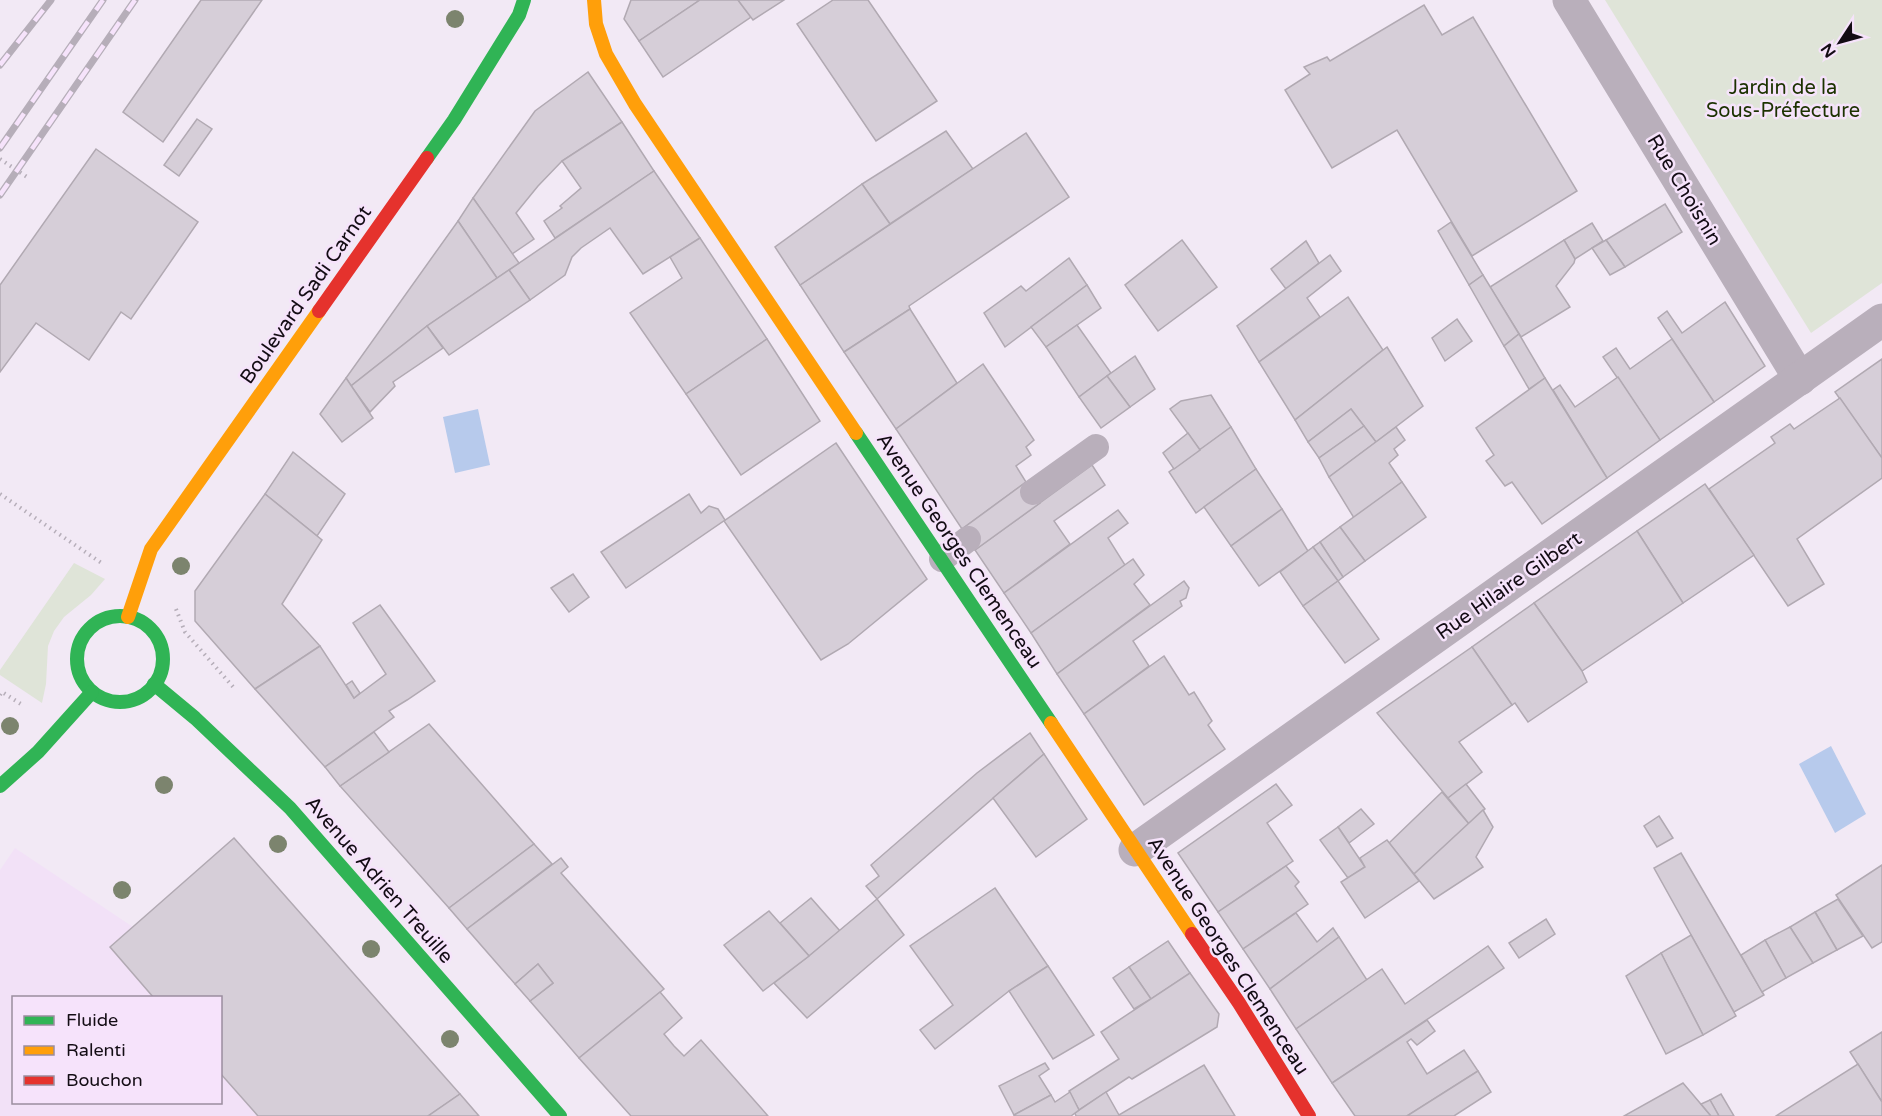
<svg xmlns="http://www.w3.org/2000/svg" width="1882" height="1116" viewBox="0 0 1882 1116" font-family="'Varela Round',sans-serif">
	<style>
		.built { fill: #f2e1f7; fill-rule: evenodd }
		.green { fill: #dfe4d8 }
		.water { fill: #b7caec }
		.building { fill: #d6ced8; stroke: #b1a9b2; stroke-width: 1.5 }
		.lines { fill: none; stroke-linecap: round; stroke-linejoin: round }
		.path { stroke: #b6aeb9; stroke-width: 4; stroke-dasharray: 1.5 4.5; stroke-linecap: butt }
		.lane { stroke: #b9afbb; stroke-width: 26 }
		.street { stroke: #b9afbb; stroke-width: 33 }
		.fast { stroke: #30b455; stroke-width: 14 }
		.slow { stroke: #ff9f0a; stroke-width: 14 }
		.jam { stroke: #e5322d; stroke-width: 14 }
		.rail-casing { stroke: #b6aeb9; stroke-width: 7 }
		.rail { stroke: #f6e3fb; stroke-width: 4.5; stroke-dasharray: 14; stroke-linecap: butt }
		.tree { fill: #7c846e }
		.labels { text-anchor: middle; dominant-baseline: central; stroke-width: 5; stroke-linejoin: round; paint-order: stroke }
		.park-label { font-size: 20px; fill: #1c3200; stroke: #f6e3fb }
		.street-label { font-size: 20px; fill: #130c14; stroke: #f6e3fb }
	</style>
	<rect width="100%" height="100%" fill="#f2e9f5"/>
	<path class="built" d="M234,838L460,1094L428,1116H0V870L15,848L133,927ZM14,998H220V1102H14Z"/>
	<g class="green">
		<path d="M1605,0H1882V283L1811,333Z"/>
		<path d="M74,563L105,579L91,595L64,617L54,631L48,646L46,684L42,703L0,675V670Z"/>
	</g>
	<g class="water">
		<path d="M478,409L490,465L455,473L443,417Z"/>
		<path d="M1831,746L1866,814L1835,833L1799,764Z"/>
	</g>
	<g class="building">
		<path d="M201,0H262L163,142L123,112Z"/>
		<path d="M631,0H700L639,41L624,19Z"/>
		<path d="M700,0H738L751,17L663,77L639,41Z"/>
		<path d="M738,0H784L753,20Z"/>
		<path d="M833,0H868L937,101L876,141L797,24Z"/>
		<path d="M1424,5L1442,35L1473,17L1577,191L1472,256L1397,130L1332,168L1285,90L1310,74L1304,67L1327,57L1330,61Z"/>
		<path d="M588,72L622,122L562,161L538,186L516,213L534,239L512,254L473,198L535,111Z"/>
		<path d="M197,119L212,129L179,176L164,165Z"/>
		<path d="M622,122L654,171L555,238L544,221L562,208L560,206L581,188L562,161Z"/>
		<path d="M946,131L973,169L890,224L862,184Z"/>
		<path d="M1026,133L1069,197L909,306L910,309L844,352L800,285Z"/>
		<path d="M96,149L198,222L131,319L121,312L89,360L36,323L0,372V285Z"/>
		<path d="M654,171L700,238L643,274L610,228L581,248L572,257L565,275L530,300L509,270Z"/>
		<path d="M862,184L890,224L800,285L775,247Z"/>
		<path d="M473,198L519,263L497,278L458,221Z"/>
		<path d="M1665,204L1682,232L1625,267L1606,240Z"/>
		<path d="M458,221L497,278L427,326L351,386L346,378Z"/>
		<path d="M1451,222L1483,275L1469,285L1438,231Z"/>
		<path d="M1592,223L1603,241L1575,259L1564,240Z"/>
		<path d="M700,238L767,339L686,394L630,313L682,278L670,257Z"/>
		<path d="M1182,240L1217,287L1158,331L1125,285Z"/>
		<path d="M1564,240L1575,259L1574,263L1556,286L1570,307L1521,337L1490,287Z"/>
		<path d="M1606,240L1625,267L1610,275L1592,248Z"/>
		<path d="M1306,241L1319,263L1286,289L1271,269Z"/>
		<path d="M1330,255L1341,271L1307,298L1320,317L1259,362L1237,326Z"/>
		<path d="M1069,258L1087,285L1005,347L984,313L1021,286L1026,291Z"/>
		<path d="M509,270L530,300L449,355L427,326Z"/>
		<path d="M1483,275L1519,334L1504,346L1469,285Z"/>
		<path d="M1087,285L1101,308L1046,347L1031,327Z"/>
		<path d="M1348,297L1383,350L1295,420L1259,362Z"/>
		<path d="M1725,302L1765,366L1714,402L1658,318L1667,311L1682,333Z"/>
		<path d="M910,309L957,383L896,429L844,352Z"/>
		<path d="M1457,319L1472,341L1445,361L1432,338Z"/>
		<path d="M1077,325L1111,373L1079,397L1046,347Z"/>
		<path d="M427,326L443,348L393,382L395,386L370,412L351,386Z"/>
		<path d="M1519,334L1545,378L1529,389L1504,346Z"/>
		<path d="M767,339L820,421L741,475L686,394Z"/>
		<path d="M1672,339L1714,402L1660,440L1603,357L1616,348L1630,369Z"/>
		<path d="M1387,347L1423,406L1376,442L1351,409L1308,442L1295,420Z"/>
		<path d="M1135,356L1155,389L1130,407L1107,376Z"/>
		<path d="M1882,359V458L1835,392Z"/>
		<path d="M983,364L1034,440L1026,447L1031,455L1016,466L1026,482L962,529L896,429Z"/>
		<path d="M1107,376L1130,407L1101,428L1079,397Z"/>
		<path d="M1618,377L1660,440L1607,478L1553,390L1560,385L1575,407Z"/>
		<path d="M346,378L373,418L342,442L320,414Z"/>
		<path d="M1545,378L1607,478L1542,524L1512,482L1505,486L1486,461L1494,455L1476,428Z"/>
		<path d="M1211,395L1231,427L1200,450L1170,409L1181,401Z"/>
		<path d="M1840,398L1882,458V478L1797,539L1824,584L1788,606L1709,489L1775,443L1771,437L1790,424L1794,429Z"/>
		<path d="M1351,409L1364,426L1319,458L1308,442Z"/>
		<path d="M1364,426L1376,442L1329,477L1319,458Z"/>
		<path d="M1231,427L1256,469L1196,513L1169,472Z"/>
		<path d="M1396,427L1405,440L1394,449L1398,455L1389,463L1402,482L1354,518L1329,477Z"/>
		<path d="M1188,433L1200,450L1174,469L1163,453Z"/>
		<path d="M836,443L927,579L848,644L821,660L724,521Z"/>
		<path d="M293,452L345,494L317,536L265,494Z"/>
		<path d="M1092,465L1105,485L1054,521L1070,544L1004,593L975,550Z"/>
		<path d="M1256,469L1282,509L1231,546L1204,507Z"/>
		<path d="M1026,482L1040,503L975,550L962,529Z"/>
		<path d="M1402,482L1426,517L1365,561L1340,527Z"/>
		<path d="M1705,484L1754,555L1683,603L1637,531Z"/>
		<path d="M265,494L322,540L282,604L320,646L255,689L195,621V591Z"/>
		<path d="M689,494L701,513L709,506L718,509L725,520L626,588L601,552Z"/>
		<path d="M1282,509L1308,551L1259,586L1231,546Z"/>
		<path d="M1118,510L1128,523L1108,538L1125,565L1031,633L1004,593Z"/>
		<path d="M1340,527L1365,561L1343,577L1320,542Z"/>
		<path d="M1637,531L1683,603L1582,671L1534,603Z"/>
		<path d="M1320,542L1343,577L1338,581L1313,547Z"/>
		<path d="M1313,547L1338,581L1303,606L1280,572Z"/>
		<path d="M1133,559L1144,575L1134,584L1150,605L1057,674L1031,633Z"/>
		<path d="M573,574L589,597L569,612L551,588Z"/>
		<path d="M1184,581L1189,588L1186,598L1180,601L1182,606L1133,641L1149,666L1084,714L1057,674Z"/>
		<path d="M1338,581L1379,639L1345,663L1303,606Z"/>
		<path d="M1534,603L1582,671L1587,682L1528,722L1515,703L1512,705L1472,647Z"/>
		<path d="M380,605L435,681L407,700L389,711L394,717L325,767L255,689L320,646L354,698L386,674L353,623Z"/>
		<path d="M1472,647L1512,705L1459,742L1482,772L1448,798L1377,713Z"/>
		<path d="M1164,656L1189,695L1194,692L1212,721L1208,725L1225,749L1144,805L1084,714Z"/>
		<path d="M352,681L360,693L354,698L346,685Z"/>
		<path d="M429,724L534,844L449,908L340,786Z"/>
		<path d="M374,732L389,752L340,786L325,767Z"/>
		<path d="M1030,733L1044,754L877,899L866,886L879,876L871,865L977,773Z"/>
		<path d="M1044,754L1087,819L1036,857L993,798Z"/>
		<path d="M1276,784L1292,805L1267,823L1293,861L1218,912L1178,853Z"/>
		<path d="M1466,784L1485,809L1469,824L1448,798Z"/>
		<path d="M1442,792L1469,824L1414,874L1389,843Z"/>
		<path d="M1361,809L1374,824L1349,843L1338,827Z"/>
		<path d="M1483,810L1493,827L1476,857L1483,867L1434,899L1414,874Z"/>
		<path d="M1659,816L1673,838L1657,847L1644,826Z"/>
		<path d="M1338,827L1365,867L1348,878L1320,840Z"/>
		<path d="M234,838L444,1076L460,1094L428,1116H258L220,1073V998H154L110,947Z"/>
		<path d="M1387,840L1419,881L1365,918L1341,882L1365,867L1360,858Z"/>
		<path d="M534,844L552,864L467,929L449,908Z"/>
		<path d="M1681,853L1764,995L1734,1012L1654,868Z"/>
		<path d="M561,858L568,867L561,873L664,989L579,1058L530,1001L553,983L538,964L515,984L467,929Z"/>
		<path d="M1882,865V942L1872,948L1836,895Z"/>
		<path d="M1286,866L1299,882L1295,886L1308,904L1243,949L1218,912Z"/>
		<path d="M995,888L1048,966L1009,991L935,1049L920,1030L953,1005L910,946Z"/>
		<path d="M811,898L840,931L809,956L780,923Z"/>
		<path d="M877,899L904,935L807,1018L774,983L809,956Z"/>
		<path d="M1838,899L1863,936L1837,950L1815,912Z"/>
		<path d="M769,911L809,956L763,991L724,945Z"/>
		<path d="M1815,912L1837,950L1813,963L1790,927Z"/>
		<path d="M1296,913L1317,942L1333,928L1339,937L1270,989L1243,949Z"/>
		<path d="M1546,919L1555,934L1519,958L1509,943Z"/>
		<path d="M1790,927L1813,963L1786,978L1765,940Z"/>
		<path d="M1691,935L1736,1016L1703,1035L1661,953Z"/>
		<path d="M1339,937L1367,980L1296,1029L1270,989Z"/>
		<path d="M1765,940L1786,978L1762,992L1741,955Z"/>
		<path d="M1168,941L1190,973L1151,999L1129,967Z"/>
		<path d="M1488,946L1504,968L1332,1083L1296,1029L1382,969L1405,1004Z"/>
		<path d="M1661,953L1703,1035L1666,1054L1626,976Z"/>
		<path d="M538,964L553,983L530,1001L515,984Z"/>
		<path d="M1048,966L1094,1035L1053,1059L1009,991Z"/>
		<path d="M1129,967L1151,999L1134,1009L1113,978Z"/>
		<path d="M1190,973L1219,1014L1217,1027L1132,1079L1129,1077L1079,1110L1069,1091L1119,1059L1101,1032Z"/>
		<path d="M660,992L682,1018L664,1034L674,1046L684,1056L701,1040L768,1116H631L579,1058Z"/>
		<path d="M1427,1020L1435,1031L1417,1045L1411,1039L1407,1042L1427,1074L1464,1050L1478,1071L1407,1116H1355L1332,1083Z"/>
		<path d="M1882,1032V1102L1850,1052Z"/>
		<path d="M1045,1063L1049,1069L1039,1076L1051,1095L1014,1115L999,1086Z"/>
		<path d="M1858,1064L1882,1102V1116H1776Z"/>
		<path d="M1204,1065L1235,1116H1076L1075,1113L1106,1092L1119,1115Z"/>
		<path d="M1478,1071L1491,1092L1454,1116H1407Z"/>
		<path d="M1683,1083L1711,1116H1624Z"/>
		<path d="M1070,1092L1079,1110L1071,1116H1015L1014,1115L1051,1095L1055,1102Z"/>
		<path d="M460,1094L479,1116H428Z"/>
		<path d="M1721,1094L1734,1116H1719L1710,1100Z"/>
		<path d="M1710,1100L1719,1116H1711L1701,1104Z"/>
	</g>
	<g class="lines">
		<g class="path">
			<path d="M0,159L27,177"/>
			<path d="M0,494L103,564"/>
			<path d="M176,609L185,632L234,688"/>
			<path d="M0,695L2,692L24,706"/>
		</g>
		<g class="lane">
			<path d="M1033,492L1096,447"/>
			<path d="M942,559L968,539"/>
		</g>
		<g class="street">
			<path d="M1569,0L1800,379"/>
			<path d="M1135,850L1882,320"/>
		</g>
		<g class="fast">
			<path d="M427,158L454,120L519,15L524,0"/>
			<path d="M856,433L1051,723"/>
			<circle cx="120" cy="659" r="43"/>
			<path d="M154,684L195,718L290,808L560,1116"/>
			<path d="M0,786L38,752L92,692"/>
		</g>
		<g class="slow">
			<path d="M594,0L596,24L606,54L635,104L856,433"/>
			<path d="M128,617L151,549L319,311"/>
			<path d="M1051,723L1192,934"/>
		</g>
		<g class="jam">
			<path d="M319,311L427,158"/>
			<path d="M1192,934L1239,1003L1309,1116"/>
		</g>
		<g class="rail-casing">
			<g id="rail">
				<path d="M0,65L51,0"/>
				<path d="M0,148L103,0"/>
				<path d="M0,195L135,0"/>
			</g>
		</g>
		<use href="#rail" class="rail"/>
	</g>
	<g class="tree">
		<circle cx="455" cy="19" r="9"/>
		<circle cx="181" cy="566" r="9"/>
		<circle cx="10" cy="726" r="9"/>
		<circle cx="164" cy="785" r="9"/>
		<circle cx="278" cy="844" r="9"/>
		<circle cx="122" cy="890" r="9"/>
		<circle cx="371" cy="949" r="9"/>
		<circle cx="450" cy="1039" r="9"/>
	</g>
	<g class="labels">
		<g class="park-label">
			<text x="1783" y="88">Jardin de la<tspan x="1783" dy="23">Sous-Préfecture</tspan></text>
		</g>
		<g class="street-label">
			<text transform="translate(1684 190) rotate(59)">Rue Choisnin</text>
			<text transform="translate(306 295) rotate(-55)">Boulevard Sadi Carnot</text>
			<text transform="translate(959 551) rotate(56)">Avenue Georges Clemenceau</text>
			<text transform="translate(1509 586) rotate(-35)">Rue Hilaire Gilbert</text>
			<text transform="translate(379 880) rotate(49)">Avenue Adrien Treuille</text>
			<text transform="translate(1228 956) rotate(57)">Avenue Georges Clemenceau</text>
		</g>
	</g>
	<rect x="12" y="996" width="210" height="108" fill="#f6e3fb" stroke="#9b8d9f" stroke-width="1.5"/>
	<rect x="24" y="1016" width="30" height="9" fill="#30b455" stroke="#9b8d9f" stroke-width="1.5"/>
	<text x="66" y="1026" font-size="18" fill="#130c14">Fluide</text>
	<rect x="24" y="1046" width="30" height="9" fill="#ff9f0a" stroke="#9b8d9f" stroke-width="1.5"/>
	<text x="66" y="1056" font-size="18" fill="#130c14">Ralenti</text>
	<rect x="24" y="1076" width="30" height="9" fill="#e5322d" stroke="#9b8d9f" stroke-width="1.5"/>
	<text x="66" y="1086" font-size="18" fill="#130c14">Bouchon</text>
	<g transform="translate(1840 42) rotate(234)" stroke="#f6e3fb" stroke-width="4.5" paint-order="stroke">
	<path d="M0-4.5L10 22L0 15L-10 22Z" fill="#130c14"/>
	<text y="-9" font-size="16" font-weight="bold" text-anchor="middle" fill="#130c14">N</text>
	</g>
</svg>
